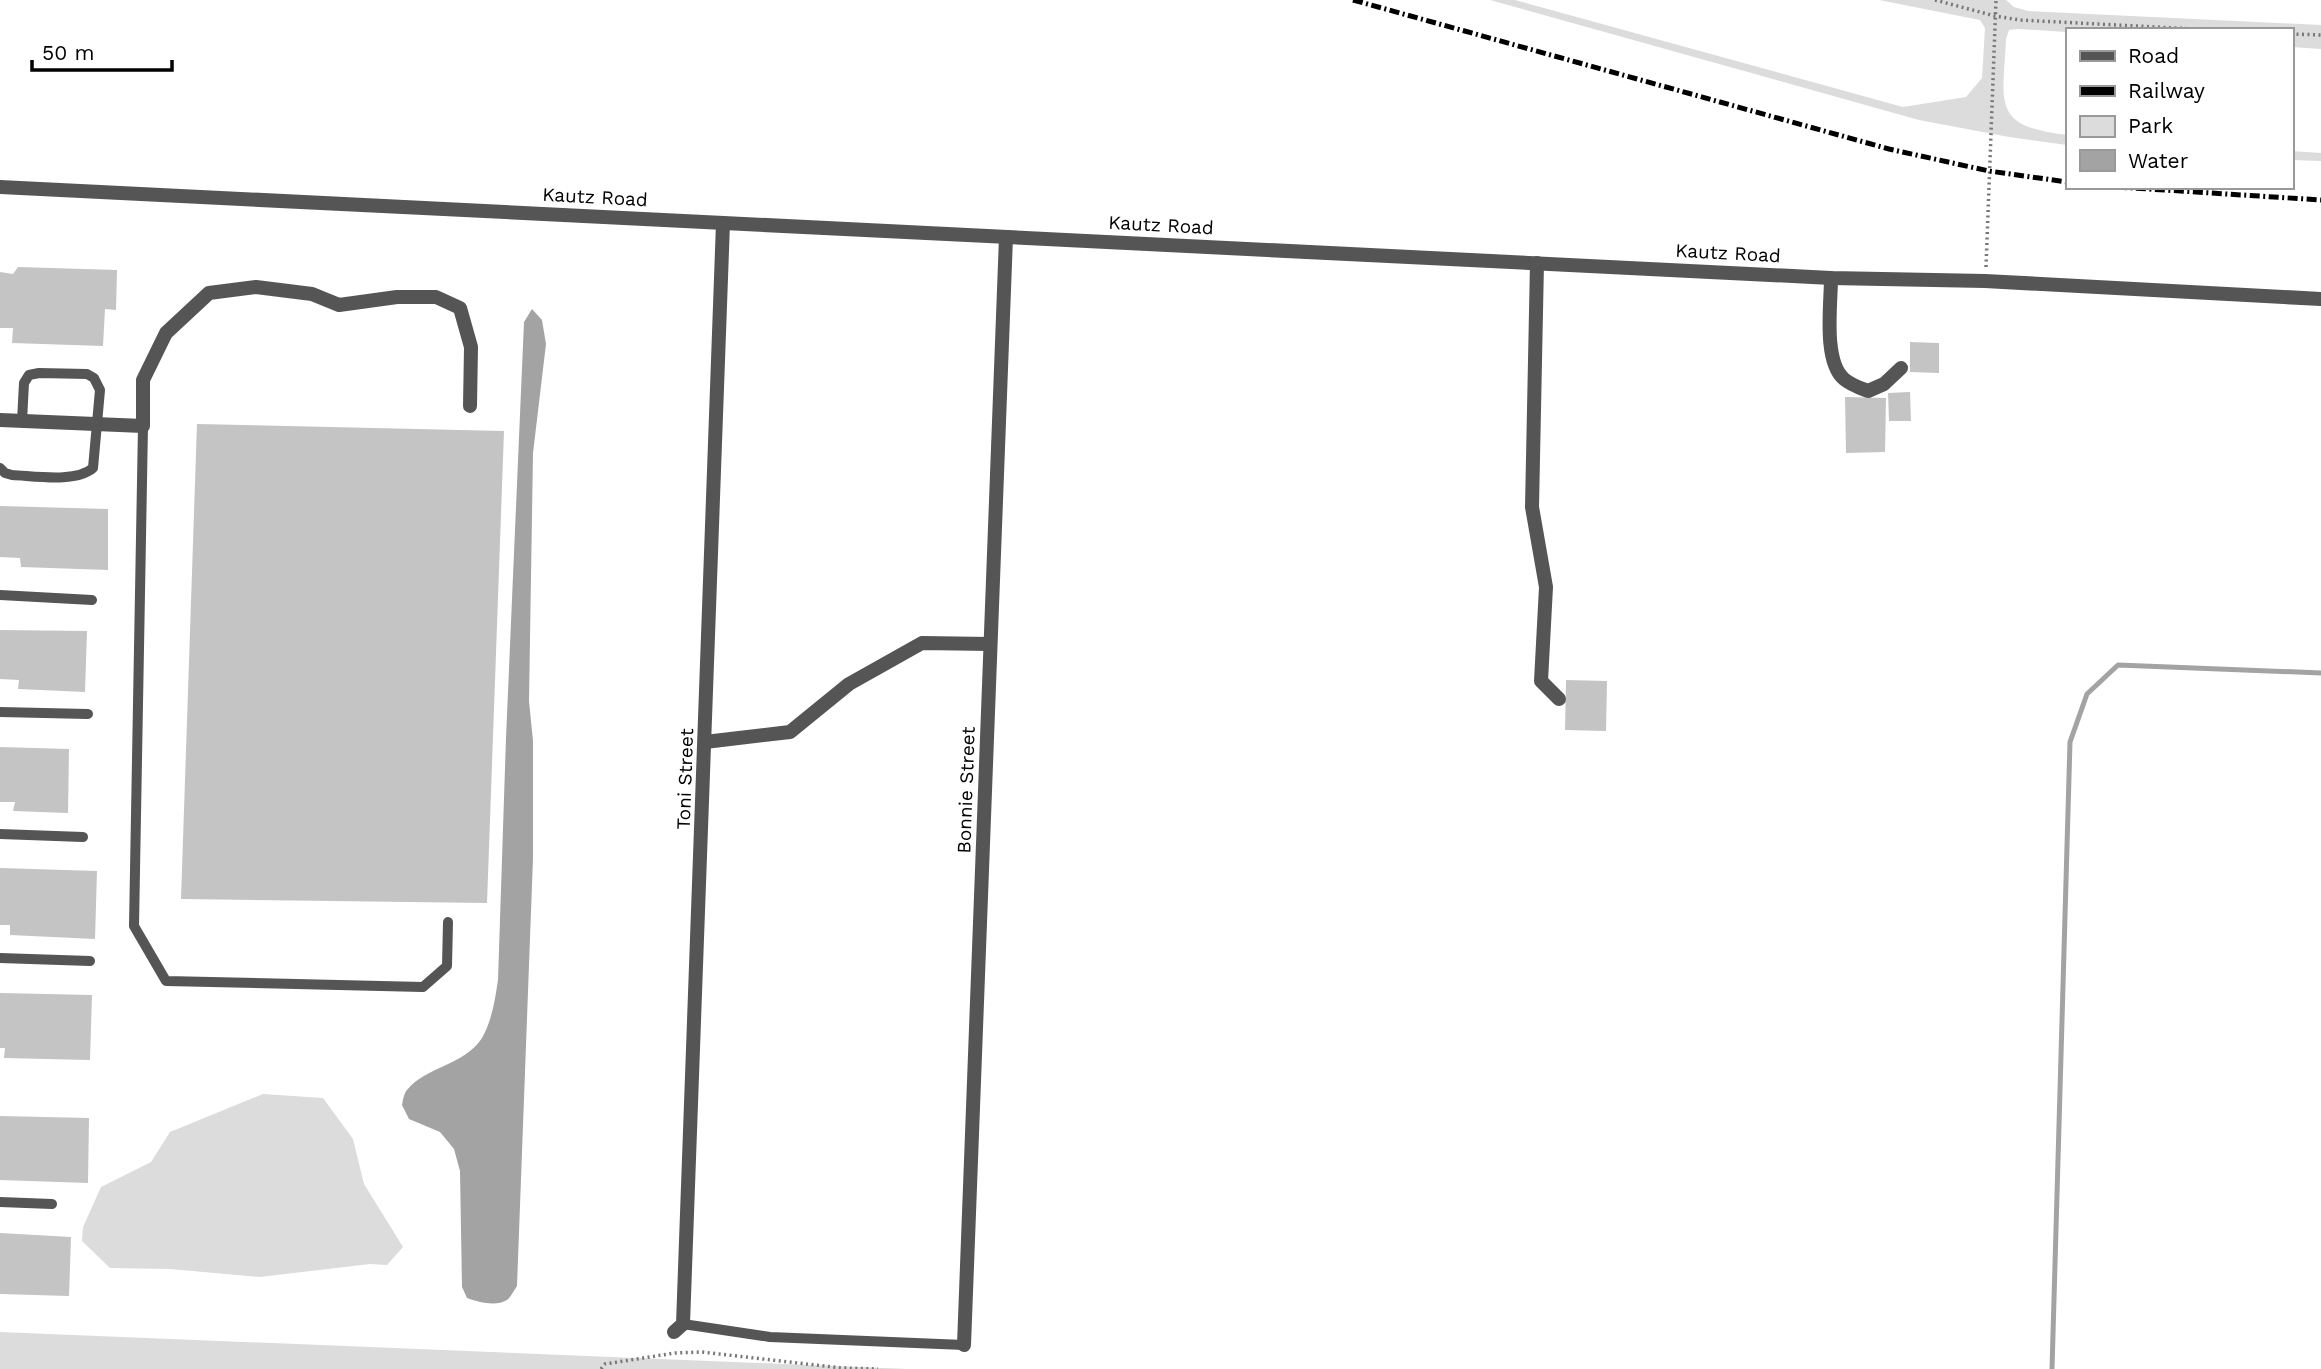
<svg xmlns="http://www.w3.org/2000/svg" width="2321" height="1369" viewBox="0 0 2321 1369" font-family="'Work Sans',sans-serif">
	<style>
		.green { fill: #dcdcdc }
		.water { fill: #a3a3a3 }
		.lines { fill: none; stroke-linecap: round; stroke-linejoin: round }
		.stream { stroke: #a3a3a3; stroke-width: 5 }
		.building { fill: #c4c4c4 }
		.path { stroke: #777; stroke-width: 3.5; stroke-dasharray: 2 3.5; stroke-linecap: butt }
		.service { stroke: #555; stroke-width: 10 }
		.minor { stroke: #555; stroke-width: 14 }
		.tertiary { stroke: #555; stroke-width: 14 }
		.rail { stroke: #000; stroke-width: 5; stroke-dasharray: 10 3.5 2 3.5; stroke-linecap: butt }
		.labels { text-anchor: middle; dominant-baseline: central; stroke-width: 6; stroke-linejoin: round; paint-order: stroke }
		.street-label { font-size: 19px; fill: #000; stroke: #fff }
	</style>
	<rect width="100%" height="100%" fill="#fff"/>
	<g class="green">
		<path d="M1490,0H1515L1903,107L1966,97L1982,78L1985,28L1980,20L1879,0H2006L2014,7L2028,11L2321,25V49L2291,47V30H2067V32L2018,29L2009,30L2006,39C2003,104 1991,126 2067,135V145L2009,137L1919,120Z"/>
		<path d="M2291,151L2321,153V161L2291,160Z"/>
		<path d="M263,1094L323,1098L353,1139L364,1184L403,1247L387,1265L370,1264L260,1277L170,1269L110,1268L82,1241L83,1227L101,1187L151,1162L170,1132Z"/>
		<path d="M0,1332L908,1369H0Z"/>
	</g>
	<path class="water" d="M532,309L542,320L546,344L533,453L529,701L533,741V858L517,1286C514,1290 511,1297 507,1300C496,1307 478,1302 467,1298L462,1287L460,1171L454,1149L440,1132L409,1119L402,1105C403,1100 404,1093 407,1090C425,1067 465,1065 482,1038C492,1020 495,1000 498,980L506,738L524,322Z"/>
	<g class="lines">
		<path class="stream" d="M2052,1369L2070,742L2087,694L2118,665L2321,673"/>
	</g>
	<g class="building">
		<path d="M18,267L117,270L116,310L105,309L103,346L12,343L13,328H0V272L13,274Z"/>
		<path d="M1910,342L1939,343V373L1910,372Z"/>
		<path d="M1910,392L1911,421H1889L1888,393Z"/>
		<path d="M1845,397L1886,398L1885,452L1846,453Z"/>
		<path d="M197,424L504,431L487,903L181,899Z"/>
		<path d="M0,506L108,509V570L21,567L20,558L0,557Z"/>
		<path d="M0,630L87,631L85,692L18,689L19,680L0,679Z"/>
		<path d="M1566,680L1607,681L1606,731L1565,730Z"/>
		<path d="M0,747L69,749L68,813L13,811L15,802H0Z"/>
		<path d="M0,868L97,871L95,939L10,935V925H0Z"/>
		<path d="M0,993L92,995L90,1060L4,1058L5,1048H0Z"/>
		<path d="M0,1116L89,1118L88,1183L0,1180Z"/>
		<path d="M0,1233L71,1237L69,1296L0,1294Z"/>
	</g>
	<g class="lines">
		<g class="path">
			<path d="M1935,0L1995,16L2020,20L2214,30"/>
			<path d="M2291,34L2321,35"/>
			<path d="M1986,267L1996,0"/>
			<path d="M601,1369L605,1364L675,1353L702,1352L842,1368L878,1369"/>
		</g>
		<g class="service">
			<path d="M143,426L134,926L166,981L423,987L447,966L448,922"/>
			<path d="M0,468L5,473L12,475C35,476 76,483 93,468L100,390L94,378L87,374L39,373L29,375L24,383L22,421"/>
			<path d="M0,595L92,600"/>
			<path d="M0,712L88,714"/>
			<path d="M0,834L83,837"/>
			<path d="M0,958L90,961"/>
			<path d="M0,1202L52,1204"/>
			<path d="M683,1324L770,1337L964,1345"/>
		</g>
		<g class="minor">
			<path d="M1537,263L1532,507L1546,587L1541,681L1559,699"/>
			<path d="M1831,278C1831,304 1823,361 1844,379C1851,385 1860,388 1868,391L1884,384L1901,368"/>
			<path d="M0,420L143,426V380L166,333L209,293L256,287L312,294L339,305L397,297H436L460,308L471,347L470,406"/>
			<path d="M705,742L790,732L849,684L922,643L990,644"/>
			<path d="M674,1332L683,1324L723,223"/>
			<path d="M964,1345L1006,237"/>
		</g>
		<path class="tertiary" d="M0,187L1831,278L1985,281L2321,299"/>
		<g class="rail">
			<path d="M1353,0L1889,149L1989,171L2067,182"/>
			<path d="M2117,187L2321,200"/>
		</g>
	</g>
	<g class="labels">
		<g class="street-label">
			<text transform="translate(595 197) rotate(3)">Kautz Road</text>
			<text transform="translate(1161 225) rotate(3)">Kautz Road</text>
			<text transform="translate(1728 253) rotate(3)">Kautz Road</text>
			<text transform="translate(685 779) rotate(-88)">Toni Street</text>
			<text transform="translate(966 790) rotate(-88)">Bonnie Street</text>
		</g>
	</g>
	<rect x="2066" y="28" width="228" height="161" fill="#ffffff" stroke="#999999" stroke-width="2"/>
	<rect x="2080" y="51" width="35" height="10" fill="#555555" stroke="#999999" stroke-width="2"/>
	<text x="2128" y="63" font-size="21" fill="#000000">Road</text>
	<rect x="2080" y="86" width="35" height="10" fill="#000000" stroke="#999999" stroke-width="2"/>
	<text x="2128" y="98" font-size="21" fill="#000000">Railway</text>
	<rect x="2080" y="116" width="35" height="21" fill="#dcdcdc" stroke="#999999" stroke-width="2"/>
	<text x="2128" y="133" font-size="21" fill="#000000">Park</text>
	<rect x="2080" y="150" width="35" height="21" fill="#a3a3a3" stroke="#999999" stroke-width="2"/>
	<text x="2128" y="168" font-size="21" fill="#000000">Water</text>
	<path d="M32 60v10h140v-10" fill="none" stroke="#000000" stroke-width="3.5"/>
	<text x="42" y="60" font-size="21" fill="#000000" stroke="#ffffff" stroke-width="5" paint-order="stroke">50 m</text>
</svg>
